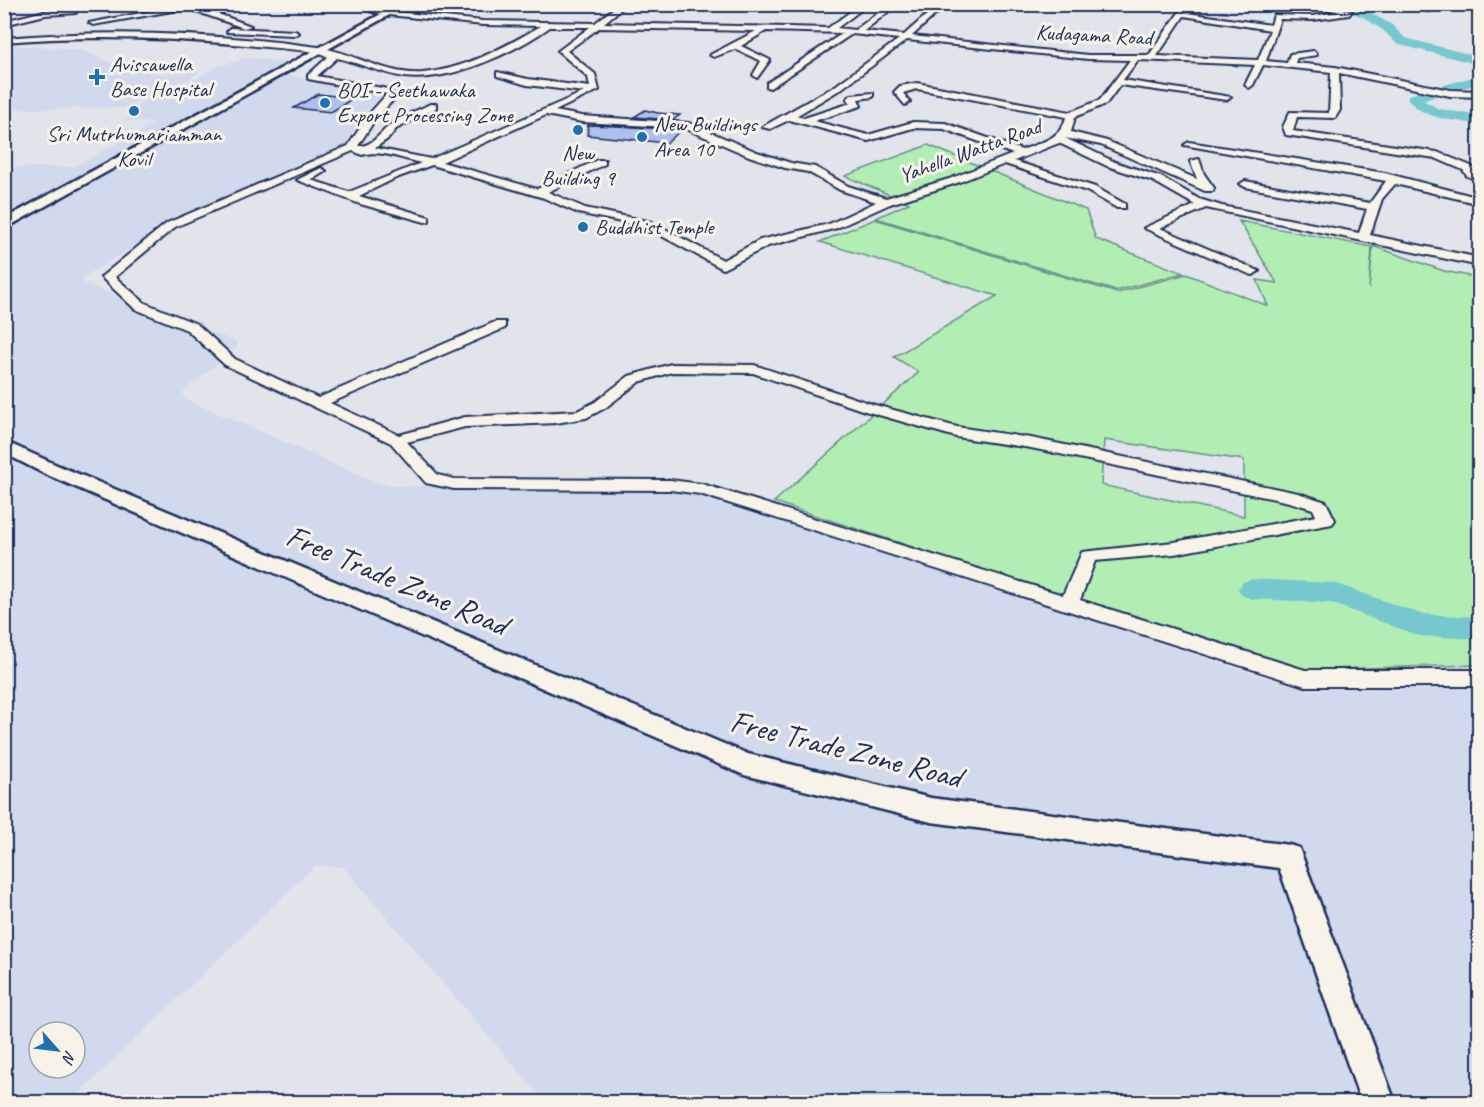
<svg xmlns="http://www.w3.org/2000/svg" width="1484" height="1107" viewBox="0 0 1484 1107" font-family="Caveat,sans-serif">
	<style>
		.built { fill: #d1d9ec; fill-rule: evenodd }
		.green { fill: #b2eeb3; stroke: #668e88; stroke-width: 1.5; fill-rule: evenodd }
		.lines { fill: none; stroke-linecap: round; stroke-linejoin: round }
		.river { fill: #76c8ce; fill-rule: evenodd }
		.building { fill: #adc0ef; stroke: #1b2f5e; stroke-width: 1.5 }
		.minor-casing { stroke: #1b2f5e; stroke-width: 4 }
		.tertiary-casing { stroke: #1b2f5e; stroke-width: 5 }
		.minor { fill: #f7f3e8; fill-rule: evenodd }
		.tertiary { fill: #f7f3e8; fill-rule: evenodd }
		.poi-dot { fill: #1f6fb2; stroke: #f7f3e8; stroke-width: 2 }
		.labels { text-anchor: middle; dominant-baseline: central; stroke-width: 6; stroke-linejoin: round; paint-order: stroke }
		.far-street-label { font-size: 22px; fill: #1b2f5e; stroke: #f7f3e8 }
		.far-poi-label { font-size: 22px; fill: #1b2f5e; stroke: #f7f3e8; text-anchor: start }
		.near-street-label { font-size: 32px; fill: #1b2f5e; stroke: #f7f3e8 }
	</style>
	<rect width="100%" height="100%" fill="#e1e4ea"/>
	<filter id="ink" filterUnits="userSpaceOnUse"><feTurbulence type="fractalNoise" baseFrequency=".0167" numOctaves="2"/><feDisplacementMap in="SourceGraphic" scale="12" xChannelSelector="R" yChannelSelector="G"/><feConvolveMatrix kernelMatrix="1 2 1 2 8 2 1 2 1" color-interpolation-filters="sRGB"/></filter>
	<g filter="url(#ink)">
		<g class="built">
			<path d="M12,42L13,45L80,50L111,63L162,74L199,71L186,81L122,108L5,109V43Z"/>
			<path d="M247,58L288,63V75L382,92L384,95L362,115L344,148L181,217L82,278L83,283L237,342L238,346L183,392L185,399L378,483L391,486L675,485L1263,677L1312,690L1479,686V1102H545L343,867L315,866L70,1102H5L4,167H73L155,123L126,120L143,101L198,78L216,67ZM39,1032H75V1068H39Z"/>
		</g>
		<g class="green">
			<path d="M928,145L1086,210L1096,239L1183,273L1116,291L876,218L909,203L845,176Z"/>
			<path d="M875,219L1117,293L1186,274L1268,306L1257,280L1277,283L1239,221L1372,247L1369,289L1373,246L1444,271L1479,278V665L1291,670L774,502L919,372L894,357L997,296L820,242ZM1104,440L1244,460V516L1101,485Z"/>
		</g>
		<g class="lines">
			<g class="river">
				<path d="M1330,4H1347L1373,14L1392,25L1405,38L1480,57V65L1397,44L1384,31L1365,18Z"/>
				<path d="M1480,75V83L1423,100L1439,109L1480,116V125C1454,119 1424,121 1407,98L1409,95Z"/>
				<path d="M1253,579L1334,583L1421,614L1480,617V639L1419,636L1331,603L1253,599L1243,596L1238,589L1243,582Z"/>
			</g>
		</g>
		<g class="building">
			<path d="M318,94L354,98L331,112L294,108Z"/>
			<path d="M645,110L658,113L680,115L673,120L634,117Z"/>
			<path d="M588,125L617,126L681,130L667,143L587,135Z"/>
		</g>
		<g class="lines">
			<g class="minor-casing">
				<g id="minor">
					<path d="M619,4H627L604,23L828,28L861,4H869L837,28L855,30L890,4H898L864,31L904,35L939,4H947L912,36L1088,55H1149L1185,4L1192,6L1187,13L1271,25L1274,15L1313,16L1338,12L1310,4H1324L1352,11L1349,15L1313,20L1280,19L1266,61L1287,63L1290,54L1314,51L1317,55L1297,58L1295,63L1335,67L1450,90L1480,91V97L1450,96L1339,73L1340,110L1335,118L1297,117L1293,131L1437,152L1471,166L1480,174V181L1467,176L1463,170L1435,158L1286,135L1283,127L1290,112L1329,113L1331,72L1263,65L1253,85L1249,88L1245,85L1255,65L1138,60L1123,80L1231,97L1227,100L1120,85L1106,104L1075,117L1071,132L1107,141L1197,179L1190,161L1199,159L1204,174L1214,188L1213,191H1205L1101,145L1065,138L1115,162L1161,177L1199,199L1222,206L1359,233L1367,209L1245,187L1240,184L1245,181L1370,203L1386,181L1184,145L1189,142L1385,173L1480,198V204L1395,184L1382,199L1370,235L1480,258V266L1206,208L1160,228L1259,271L1253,275L1249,274L1144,228L1195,205L1153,181L1107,166L1059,143L1014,161L1095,187L1125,204V208H1117L1087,191L1005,164L957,183L890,204L837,228L768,246L723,269L645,227L578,213L544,198L432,165L396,178L359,196L429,217V221L425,222L360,204L297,180L321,168L326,171L311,180L349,192L421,163C403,159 379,149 362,155L353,151L175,227L115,277L145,303L197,324L235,359L318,398L495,322H505V328L330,403L399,435L465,417L577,411L595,402L629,376L671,364L754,365L875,405L957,427L1031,438L1298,493L1326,502L1335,520L1332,524L1174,554L1095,561L1080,600L1305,670H1480V686H1305L700,494L670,490L454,489L426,483L391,443L225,365L187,330L135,309L101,277L167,223L348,146L369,114L387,94L308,79V75L328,57L318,52C213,41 110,33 4,42V38C108,29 214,33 318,47C352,52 387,76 423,73C466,69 504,47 541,26L483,25L389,15L386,11L483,21L595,23ZM1184,16L1270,30L1258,60L1157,56ZM550,27H590L558,51L588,77L590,87L528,79L497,72V76L527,85L584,92L431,159L375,148L389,138L396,129L436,108V104H430C417,111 401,116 390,125C381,132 372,147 358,146L376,118L397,96L393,90L317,76L337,58C359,63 381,73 404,77C449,83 514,53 550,27ZM599,28L756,31L710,55L714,57L735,49L761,61L753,75L757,78L770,60L741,46L766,31L843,33L767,83V87L770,88L852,34L899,39L835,86L762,127L770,129L789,120L868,141L913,128L944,129L1013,154L949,179L886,198L848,186L815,167L791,163L757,152L689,123L582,116L555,111L599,90L595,74L567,51ZM907,40L1088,59L1130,60L1100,100L1070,112L917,83L900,86L894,92L905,105L910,102L903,93L917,89L1066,117C1061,139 1042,142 1022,150L945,123L913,122L868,135L814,121L861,106L858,99L873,97V93L851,95L847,99L851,103L804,118L796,116L841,89ZM546,115L582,122L684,128L749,156L785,168L808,172L840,190L876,202L829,224L760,240L723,260L652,222L585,208L548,192L605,164V160H597L537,189L442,162ZM672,372L753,373L865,411L956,437L1031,448L1289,502L1313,509L1316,516L1174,542L1082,552L1063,595L702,484L670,480L454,479L438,475L407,442L465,427L556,423L586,418L605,408L639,382Z"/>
					<path d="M1391,4L1428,7L1445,4L1429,11Z"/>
					<path d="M1462,4L1480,6V10L1462,6Z"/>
					<path d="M672,5L755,4L776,7L772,9Z"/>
					<path d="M178,6H196L251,26L244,28L192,10H178L93,25L89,23Z"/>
					<path d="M73,9L76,13L45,15L4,25V21L45,11Z"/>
					<path d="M230,28L295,31L299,33L295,35L227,32Z"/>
				</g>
			</g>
			<g class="tertiary-casing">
				<g id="tertiary">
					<path d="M350,4H366L393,13L4,229V219L381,14Z"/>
					<path d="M4,441L57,465L748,754L931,798L1289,845L1299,848L1395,1102H1361L1279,868L931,822L744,775L43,473L4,453Z"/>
				</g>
			</g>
			<use href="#minor" class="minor"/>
			<use href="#tertiary" class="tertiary"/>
		</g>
	</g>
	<g class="poi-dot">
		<path d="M94 68h6v6h6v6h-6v6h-6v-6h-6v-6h6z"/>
		<circle cx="325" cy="103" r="6"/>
		<circle cx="134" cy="111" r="6"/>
		<circle cx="578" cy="130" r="6"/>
		<circle cx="642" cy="137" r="6"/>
		<circle cx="583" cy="227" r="6"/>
	</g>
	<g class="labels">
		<g class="far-street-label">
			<text transform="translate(1094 35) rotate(3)">Kudagama Road</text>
			<text transform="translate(970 151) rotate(-20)">Yahella Watta Road</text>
		</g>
		<g class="far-poi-label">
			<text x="110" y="64">Avissawella<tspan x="110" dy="25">Base Hospital</tspan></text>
			<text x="337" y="90">BOI - Seethawaka<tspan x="337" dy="25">Export Processing Zone</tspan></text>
			<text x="654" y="124">New Buildings<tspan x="654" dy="25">Area 10</tspan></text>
			<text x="134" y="134" text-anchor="middle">Sri Mutrhumariamman<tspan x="134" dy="25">Kovil</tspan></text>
			<text x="578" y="153" text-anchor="middle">New<tspan x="578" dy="25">Building 9</tspan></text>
			<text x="595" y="227">Buddhist Temple</text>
		</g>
		<g class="near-street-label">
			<text transform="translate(397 580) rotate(23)">Free Trade Zone Road</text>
			<text transform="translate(846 749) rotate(14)">Free Trade Zone Road</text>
		</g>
	</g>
	<rect width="1484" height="1107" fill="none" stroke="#f7f3e8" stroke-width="24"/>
	<rect x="12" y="12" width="1460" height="1083" fill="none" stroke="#1b2f5e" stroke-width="2" filter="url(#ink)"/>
	<g transform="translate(57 1050) rotate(118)"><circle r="28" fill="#f7f3e8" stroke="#9fa5b1" stroke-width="1.5"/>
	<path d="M0-4.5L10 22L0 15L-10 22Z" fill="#1f6fb2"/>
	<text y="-9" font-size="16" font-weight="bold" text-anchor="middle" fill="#1b2f5e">N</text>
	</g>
</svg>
